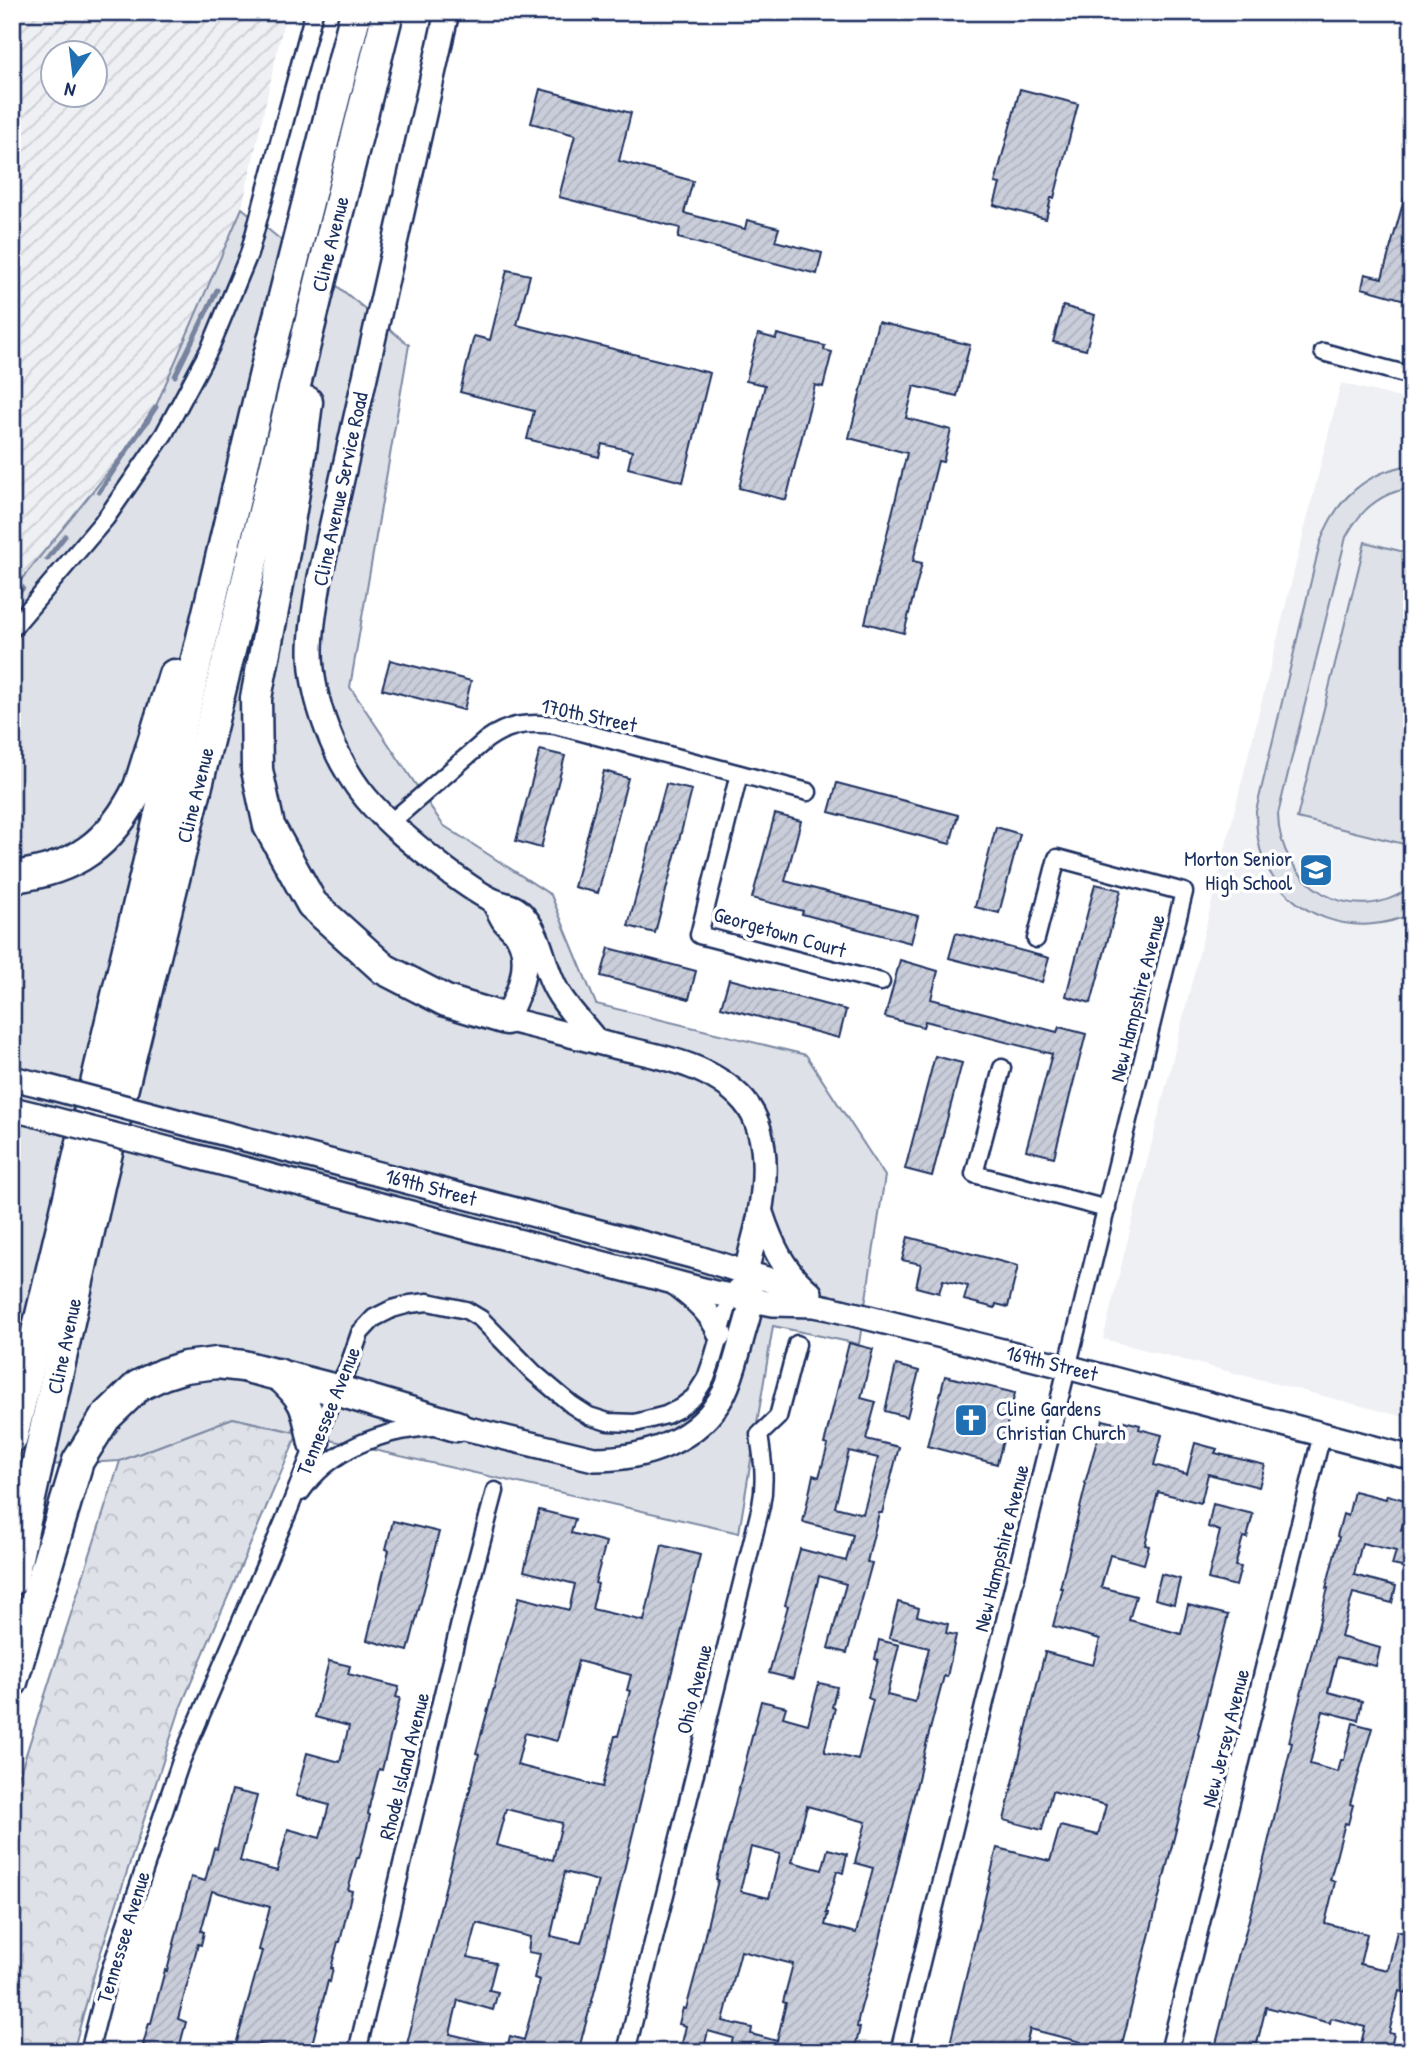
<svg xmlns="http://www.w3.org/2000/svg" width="1424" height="2064" viewBox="0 0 1424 2064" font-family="'Patrick Hand',sans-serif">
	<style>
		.built { fill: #eff0f4 }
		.industrial { fill: url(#industrial-furrows); fill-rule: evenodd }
		.green { fill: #dee1e7; stroke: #7c88a2; stroke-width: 2 }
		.forest { fill: url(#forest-crowns); stroke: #7c88a2; stroke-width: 2 }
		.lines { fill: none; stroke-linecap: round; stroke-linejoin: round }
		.stream { stroke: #77839f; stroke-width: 5 }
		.building { fill: url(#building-hatch); stroke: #1b2f5e; stroke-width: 2; fill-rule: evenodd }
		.street-casing { stroke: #1b2f5e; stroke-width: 21 }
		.secondary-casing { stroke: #1b2f5e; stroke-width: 28 }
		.highway-casing { stroke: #1b2f5e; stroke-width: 35 }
		.street { stroke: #fff; stroke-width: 16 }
		.secondary { stroke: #fff; stroke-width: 23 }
		.highway { stroke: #fff; stroke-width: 30 }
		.secondary-bridge-casing { stroke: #1b2f5e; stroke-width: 28; stroke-linecap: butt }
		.secondary-bridge { stroke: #fff; stroke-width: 23 }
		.labels { text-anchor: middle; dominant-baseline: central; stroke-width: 7; stroke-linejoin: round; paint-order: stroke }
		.street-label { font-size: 21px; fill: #1b2f5e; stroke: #fff }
		.poi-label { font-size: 21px; fill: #1b2f5e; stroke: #fff; text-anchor: end }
	</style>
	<defs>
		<pattern id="industrial-furrows" width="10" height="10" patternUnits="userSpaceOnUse" patternTransform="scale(1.75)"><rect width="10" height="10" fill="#eff0f4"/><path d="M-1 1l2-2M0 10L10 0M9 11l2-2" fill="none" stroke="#ccced4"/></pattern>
		<pattern id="forest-crowns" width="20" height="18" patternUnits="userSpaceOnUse" patternTransform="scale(1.75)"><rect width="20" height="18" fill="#dee1e7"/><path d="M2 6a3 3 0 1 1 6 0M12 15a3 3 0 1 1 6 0" fill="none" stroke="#bec1c9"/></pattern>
		<pattern id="building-hatch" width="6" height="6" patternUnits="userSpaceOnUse" patternTransform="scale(1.75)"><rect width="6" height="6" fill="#caceda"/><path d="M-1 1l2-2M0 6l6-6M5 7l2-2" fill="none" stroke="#adb1be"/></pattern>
	</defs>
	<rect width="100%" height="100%" fill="#fff"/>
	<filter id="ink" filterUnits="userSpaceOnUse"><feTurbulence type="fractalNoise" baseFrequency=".0143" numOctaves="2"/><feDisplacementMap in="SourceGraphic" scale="14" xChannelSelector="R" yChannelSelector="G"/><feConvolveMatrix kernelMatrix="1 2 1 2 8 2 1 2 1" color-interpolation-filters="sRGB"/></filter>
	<g filter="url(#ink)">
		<path class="built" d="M1341,383L1412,401V1419L1103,1339Z"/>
		<path class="industrial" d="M12,12H286L242,208L149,423L12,591ZM52,52H94V94H52Z"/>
		<g class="green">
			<path d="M242,208L409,345L350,687L443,825L551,895L596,1004L806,1055L885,1176L859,1344L773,1326L739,1533L233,1418L120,1461L12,1467V591L149,422Z"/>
			<path d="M1412,465V488C1381,492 1360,510 1346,537L1278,814C1279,885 1353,931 1412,886V913C1357,941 1286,917 1263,858C1257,843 1256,827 1256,811L1320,543C1335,500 1366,471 1412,465Z"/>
			<path d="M1365,542L1412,554V846L1297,818Z"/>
		</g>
		<path class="forest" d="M233,1418L298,1433L181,1706L97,1964L73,2052H12V1798L120,1461Z"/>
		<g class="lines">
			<g class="stream">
				<path d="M175,376L217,290"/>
				<path d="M99,492L156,407"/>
				<path d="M47,559L65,536"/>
				<path d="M12,599L23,588"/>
			</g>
		</g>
		<g class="building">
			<path d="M540,89L631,113L619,161L693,181L684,213L745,229L747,220L779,228L775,241L822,253L817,274L678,238L680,228L559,197L575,135L531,123Z"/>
			<path d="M1020,89L1078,104L1054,198H1051L1046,219L994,205L1000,184L995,183Z"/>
			<path d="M1407,189H1412V302L1362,288L1365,274L1382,278Z"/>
			<path d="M507,270L530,275L517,325L710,373L683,482L628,468L632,451L602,444L599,457L527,439L534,411L460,392L474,336L490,340Z"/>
			<path d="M1063,306L1095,315L1086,350L1053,342Z"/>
			<path d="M878,322L970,345L957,396L914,386L906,418L951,430L943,462L938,461L913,561L922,563L904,633L865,623L907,453L849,438Z"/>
			<path d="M758,334L776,339L777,334L825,346L824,350L832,352L823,387L815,385L786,500L739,488L765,385L746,381Z"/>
			<path d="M390,660L471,681L464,710L382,689Z"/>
			<path d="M540,750L565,756L541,848L516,841Z"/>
			<path d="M604,771L628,778L598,893L574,887Z"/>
			<path d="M837,783L958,815L950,844L829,812Z"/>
			<path d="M666,784L692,790L655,933L628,926Z"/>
			<path d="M775,814L801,821L785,881L918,916L911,943L802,914L803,911L752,898Z"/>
			<path d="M996,827L1020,834L999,913L975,907Z"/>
			<path d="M1095,884L1121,890L1091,1003L1066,996Z"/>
			<path d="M956,933L1049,958L1042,982L949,958Z"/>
			<path d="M609,948L696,971L689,999L601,976Z"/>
			<path d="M900,960L938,971L931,999L1057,1032L1059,1027L1086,1034L1054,1157L1026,1150L1052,1054L925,1021L923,1027L885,1017Z"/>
			<path d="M729,979L846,1010L839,1038L721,1007Z"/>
			<path d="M935,1056L962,1063L932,1176L905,1169Z"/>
			<path d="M908,1237L1018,1266L1008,1307L996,1304L995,1308L964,1300L968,1286L943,1280L939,1293L916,1287L921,1264L902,1260Z"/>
			<path d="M849,1343L873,1349L861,1398L876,1402L866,1439L899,1447L882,1513H879L867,1562L872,1563L847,1653L828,1648L846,1584L819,1576L793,1679L769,1673L788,1606L785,1605L800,1549L846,1561L853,1535L803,1522L813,1475L819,1477L828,1445L824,1444ZM849,1451L878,1458L863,1514L835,1507Z"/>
			<path d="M896,1365L919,1371L907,1417L885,1411Z"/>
			<path d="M945,1376L1015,1393L997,1464L927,1446Z"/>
			<path d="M1103,1420L1119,1424L1120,1420L1140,1425L1139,1429L1162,1435L1154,1465L1187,1474L1195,1443L1217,1449L1215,1453L1265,1465L1259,1487L1208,1474L1201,1503L1158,1492L1145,1545L1149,1546L1144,1564L1110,1555L1101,1587L1136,1596L1129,1620L1181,1634L1188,1605L1228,1615L1198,1734L1199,1735L1190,1774L1120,2052H1079L1081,2042L1030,2029L1024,2052H948L997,1848L1050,1861L1060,1826L1098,1835L1106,1805L1052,1791L1042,1830L1004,1820L1045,1652L1093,1665L1100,1639L1053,1626L1063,1588H1060L1086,1484L1085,1483Z"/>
			<path d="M1354,1491L1386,1499L1387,1495L1409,1501L1401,1530L1412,1533V1569L1392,1565L1396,1551L1362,1543L1354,1575L1396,1586L1392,1603L1353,1593L1341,1637L1380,1648L1376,1666L1337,1657L1328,1692L1362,1701L1358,1720L1323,1711L1310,1764L1338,1772L1341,1760H1344L1353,1723L1372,1728L1350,1804L1353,1805L1348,1824L1345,1823L1330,1880L1335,1882L1325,1923L1367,1934L1360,1964L1388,1970L1397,1931L1412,1935V1969L1406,1993L1399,1991L1389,2033L1394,2034L1390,2052H1359L1365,2027L1331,2018L1330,2023L1266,2007L1255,2052H1245L1216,2044L1240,1949H1241L1255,1897L1292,1743L1289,1742L1328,1588H1326L1339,1537L1337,1536L1343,1514L1348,1516Z"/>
			<path d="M1213,1504L1253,1514L1247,1538L1243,1537L1235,1566L1241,1567L1236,1586L1208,1579L1220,1531L1208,1527Z"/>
			<path d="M539,1510L575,1519L571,1533L606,1542L595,1583L598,1584L592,1609L644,1621L662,1545L700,1555L596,1986L578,2052H506L510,2036L524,2040L540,1980L534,1978L540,1954L528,1952L530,1937L477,1923L468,1957L496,1963L489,1990L498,1992L493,2010L458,2000L450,2034L503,2047L502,2052H405L412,2024L411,2023L479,1754L476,1753L519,1597L569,1610L575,1584L524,1571ZM578,1661L631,1675L627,1690L630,1691L618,1736H615L602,1787L517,1765L525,1733L557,1741ZM506,1809L562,1823L553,1860L496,1845ZM565,1872L598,1881L581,1943L551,1936Z"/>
			<path d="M393,1521L439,1532L408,1651L367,1640L389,1550L386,1549Z"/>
			<path d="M1161,1574L1180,1579L1174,1604L1155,1599Z"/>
			<path d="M898,1602L919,1608L917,1616L948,1624L946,1633L956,1635L947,1677L944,1676L926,1745L880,1939L859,2015L857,2027L860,2028L854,2052H729L733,2038L708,2031L703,2052H680L686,2026L679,2024L683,2008L686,2009L696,1972L718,1880L716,1879L761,1701L786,1707L783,1717L808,1724L819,1683L837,1687L832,1707L835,1708L825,1748V1752L858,1760L873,1700L868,1698L878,1660L875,1659L879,1640L899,1645L887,1695L915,1702L929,1648L889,1638ZM807,1806L866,1822L855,1863L873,1868L856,1933L825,1925L828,1913H826L837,1871L843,1873L847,1854L828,1849L822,1870L792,1862ZM751,1847L780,1854L769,1898L740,1891ZM741,1951L793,1964L783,2002L786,2003L777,2041L751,2034L752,2028L723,2021Z"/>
			<path d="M329,1661L350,1666L348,1674L399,1687L396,1697L400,1698L382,1770L379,1769L370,1803L368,1814L370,1815L359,1858H357L348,1890L352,1891L340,1942H338L331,1968H333L330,1982L328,1981L310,2052H288L258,2044L256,2052H234L262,1951L259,1950L270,1907L212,1891L201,1931L204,1932L201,1945L198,1944L178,2019L186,2022L178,2052H167L143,2045L149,2023H151L165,1970L167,1971L191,1877L205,1881L214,1848L217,1849L232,1790L257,1796L240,1861L277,1871L288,1829L320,1838L329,1805L296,1796L307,1753L340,1762L349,1726L315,1717Z"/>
		</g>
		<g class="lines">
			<g class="street-casing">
				<g id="street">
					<path d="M1323,352L1412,376"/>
					<path d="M12,629L106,518L164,434L210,348L249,254L314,12"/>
					<path d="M739,774L699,935L881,982"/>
					<path d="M390,823L486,740C508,724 528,722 555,725L808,792"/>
					<path d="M1002,1068L974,1174L1107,1209"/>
					<path d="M301,1492C331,1449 381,1430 433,1427"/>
					<path d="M89,2052L110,1971L181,1761L288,1512L336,1390L348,1368L360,1333L374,1318L392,1309L410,1304L428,1302L466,1310L481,1319L534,1373L572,1405L589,1416L608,1422L635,1423L666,1415L680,1408L694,1397L706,1378L713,1358L731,1296L736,1288"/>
					<path d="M357,2052L459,1627L495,1491"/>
					<path d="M626,2052L761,1506C766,1481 763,1460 759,1435L778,1417L797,1344"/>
					<path d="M899,2052L1184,892L1057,858L1036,939"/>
					<path d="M1169,2052L1322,1434"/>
				</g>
			</g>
			<g class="secondary-casing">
				<g id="secondary">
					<path d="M447,12L320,577C316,602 311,626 311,651C311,699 335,761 366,798C388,824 418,848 445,869C457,878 481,895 494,901C509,907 514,904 525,918C543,940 543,968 557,991C567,1009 584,1025 596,1041"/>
					<path d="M12,1078L41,1085"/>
					<path d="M12,1109L37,1115"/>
					<path d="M188,1124L699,1258L773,1281L811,1303"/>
					<path d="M183,1153L715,1293L773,1304L814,1305L829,1308L1067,1367L1412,1458"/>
					<path d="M761,1213C772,1246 783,1270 810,1293"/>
					<path d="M678,1286C695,1299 712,1313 720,1334"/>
					<path d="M456,1426L594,1459C645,1459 699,1441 724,1393C732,1377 736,1359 741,1342C744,1329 750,1315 751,1301C752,1291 745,1280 747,1270C750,1251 757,1232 760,1213C766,1178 769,1130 744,1101C710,1063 656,1056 609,1045C575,1036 541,1028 506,1019C518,995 532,964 519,938C515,931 509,927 504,921C500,915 497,907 493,901"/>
				</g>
			</g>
			<g class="highway-casing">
				<g id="highway">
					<path d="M307,402L301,450L282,564L256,698L257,770L269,826L312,904L384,969L446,1001L506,1019"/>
					<path d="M12,877C75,870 111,844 139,787L174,675"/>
					<path d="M278,1374C306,1398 307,1408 314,1443"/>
					<path d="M12,1437L269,356L356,12"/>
					<path d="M12,1580L100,1181L321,279L388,12"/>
					<path d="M12,1682L78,1461L105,1418L138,1386L163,1374L185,1367L217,1363L243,1366L336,1390L456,1426"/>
				</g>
			</g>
			<use href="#street" class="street"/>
			<use href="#secondary" class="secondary"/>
			<use href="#highway" class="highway"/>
			<g class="secondary-bridge-casing">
				<g id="secondary-bridge">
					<path d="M41,1085L188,1124"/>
					<path d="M37,1115L183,1153"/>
				</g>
			</g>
			<use href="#secondary-bridge" class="secondary-bridge"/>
		</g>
	</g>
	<defs>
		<g id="school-square" transform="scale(1.75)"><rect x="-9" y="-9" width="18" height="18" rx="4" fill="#1f6fb2" stroke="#fff"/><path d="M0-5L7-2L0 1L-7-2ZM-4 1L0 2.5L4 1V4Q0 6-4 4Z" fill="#fff"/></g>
		<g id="church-square" transform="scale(1.75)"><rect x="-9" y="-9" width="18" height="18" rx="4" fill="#1f6fb2" stroke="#fff"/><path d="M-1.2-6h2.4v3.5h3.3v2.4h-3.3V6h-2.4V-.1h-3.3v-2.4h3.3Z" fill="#fff"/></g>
	</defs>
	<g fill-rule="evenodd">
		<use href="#school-square" x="1316" y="870"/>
		<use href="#church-square" x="971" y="1420"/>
	</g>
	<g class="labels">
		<g class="street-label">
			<text transform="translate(330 244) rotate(-76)">Cline Avenue</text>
			<text transform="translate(340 489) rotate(-78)">Cline Avenue Service Road</text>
			<text transform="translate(589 715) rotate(12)">170th Street</text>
			<text transform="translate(195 795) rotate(-76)">Cline Avenue</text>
			<text transform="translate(780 932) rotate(16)">Georgetown Court</text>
			<text transform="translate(1137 998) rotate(-76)">New Hampshire Avenue</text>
			<text transform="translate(431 1187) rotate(15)">169th Street</text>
			<text transform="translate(64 1346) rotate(-78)">Cline Avenue</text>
			<text transform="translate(1052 1363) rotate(14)">169th Street</text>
			<text transform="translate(328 1411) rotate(-68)">Tennessee Avenue</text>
			<text transform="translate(1001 1548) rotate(-76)">New Hampshire Avenue</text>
			<text transform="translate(694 1689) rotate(-76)">Ohio Avenue</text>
			<text transform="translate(1225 1738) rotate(-76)">New Jersey Avenue</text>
			<text transform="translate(404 1766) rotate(-76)">Rhode Island Avenue</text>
			<text transform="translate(123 1937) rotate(-73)">Tennessee Avenue</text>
		</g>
		<g class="poi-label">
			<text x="1292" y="858">Morton Senior<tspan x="1292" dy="24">High School</tspan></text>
			<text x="996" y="1408" text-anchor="start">Cline Gardens<tspan x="996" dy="24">Christian Church</tspan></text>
		</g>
	</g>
	<rect width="1424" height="2064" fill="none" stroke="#fff" stroke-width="42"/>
	<rect x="21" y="21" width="1382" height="2022" fill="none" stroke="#1b2f5e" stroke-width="2.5" filter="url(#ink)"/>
	<g transform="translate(74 74) rotate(194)"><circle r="33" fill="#ffffff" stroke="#a4acbf" stroke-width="2"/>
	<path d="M0-5L12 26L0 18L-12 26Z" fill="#1f6fb2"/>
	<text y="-10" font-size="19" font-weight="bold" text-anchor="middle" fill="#1b2f5e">N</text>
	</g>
</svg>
